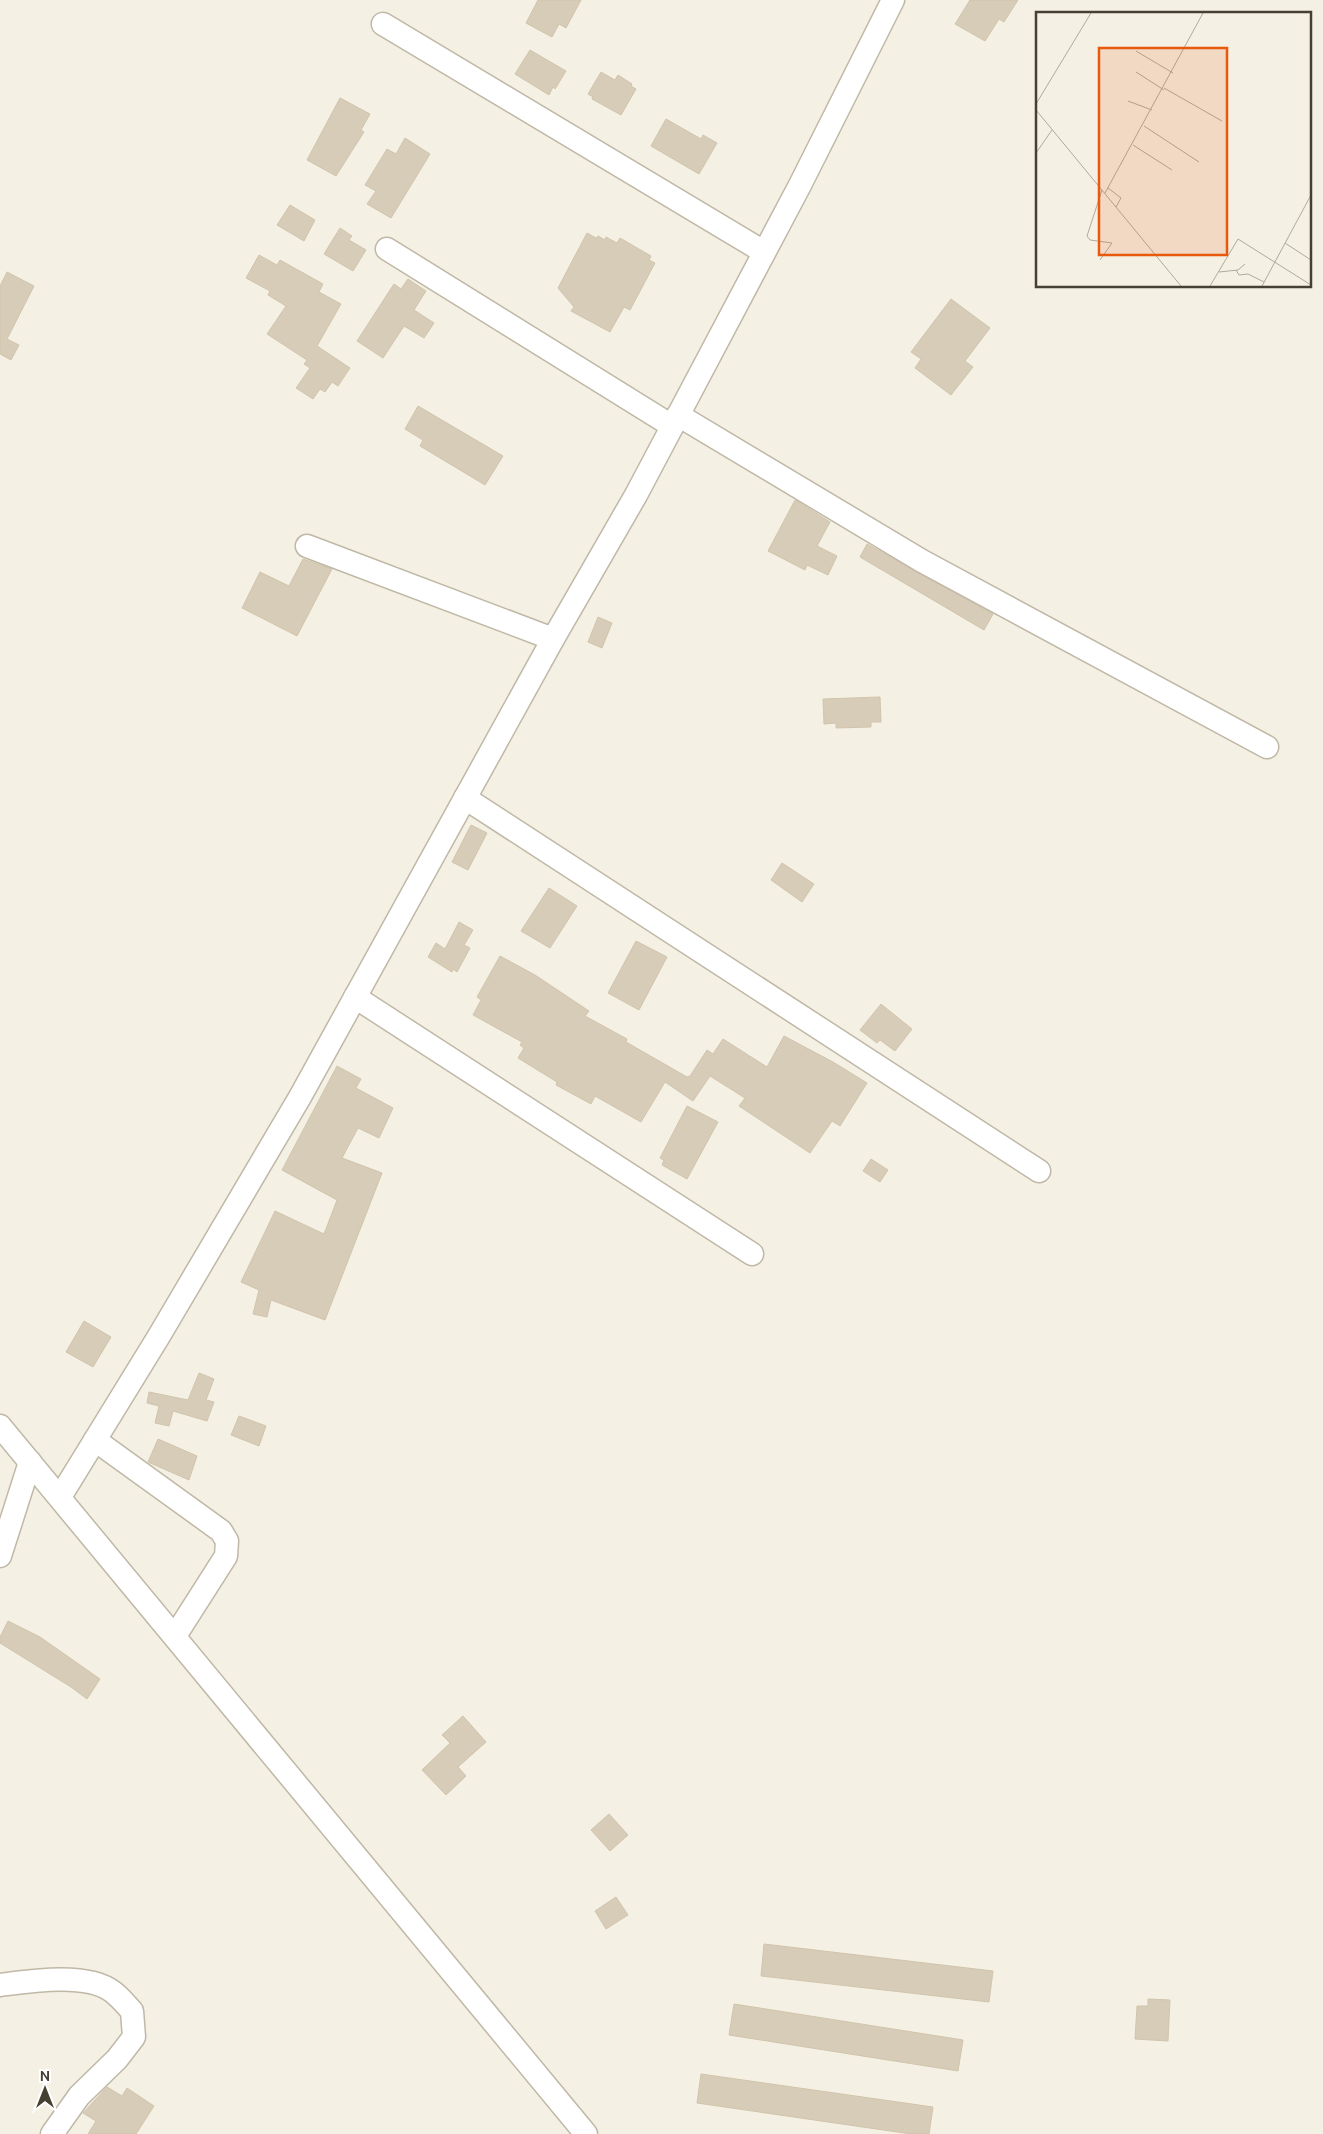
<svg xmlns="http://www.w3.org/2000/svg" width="1323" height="2134" viewBox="0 0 1323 2134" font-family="Ubuntu,sans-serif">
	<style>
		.building { fill: #d6ccb8; stroke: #d2c4ab }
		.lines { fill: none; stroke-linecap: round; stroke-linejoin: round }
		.minor-casing { stroke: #c0b8a6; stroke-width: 25 }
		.minor { stroke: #fff; stroke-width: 22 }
		.inset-road { fill: none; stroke: #aeaa9d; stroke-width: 1 }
		.view { fill: #e8590c; fill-opacity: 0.15; stroke: #e8590c; stroke-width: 2.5 }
		.inset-edge { fill: none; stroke: #464033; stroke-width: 2.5 }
	</style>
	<rect width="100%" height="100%" fill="#f4f0e4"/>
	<g class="building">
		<path d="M538,0H581L566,28L559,24L552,37L526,23Z"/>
		<path d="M970,0H1018L1004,22L999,19L985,41L955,24Z"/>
		<path d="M530,50L566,71L555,89L553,87L549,95L515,74Z"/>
		<path d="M601,72L615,80L618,75L632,84L631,86L636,89L621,115L592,99L593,97L588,94Z"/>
		<path d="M340,98L370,114L361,130L364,132L336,176L307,160Z"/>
		<path d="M666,119L701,139L703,135L717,143L699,174L651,146Z"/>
		<path d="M405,138L430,154L391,218L367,204L376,191L365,185L387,149L396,154Z"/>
		<path d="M290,205L315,220L304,241L277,225Z"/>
		<path d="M340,228L352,236L349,240L366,250L353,271L324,254Z"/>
		<path d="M587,233L596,238L598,236L605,240L606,237L617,243L620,238L651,256L649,260L655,263L630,310L624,307L610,332L571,311L574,307L558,288Z"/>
		<path d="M259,255L277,265L280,260L323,284L319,292L341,304L317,346L350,368L338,386L332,382L325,392L320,389L313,399L296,388L310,368L304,364L307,360L267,334L286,306L268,295L270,291L246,278Z"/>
		<path d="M7,272L34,286L7,339L19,345L11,360L0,354V286Z"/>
		<path d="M408,279L426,291L414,310L434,323L424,338L404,326L383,358L357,341L394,284L401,289Z"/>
		<path d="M951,299L990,328L965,361L973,367L951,395L915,368L921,359L911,352Z"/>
		<path d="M418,406L503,456L485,485L420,446L423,440L405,429Z"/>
		<path d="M795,500L830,522L817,546L837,556L828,575L807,565L805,570L768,551Z"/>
		<path d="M867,544L993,614L984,630L860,557Z"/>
		<path d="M303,559L332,569L297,636L242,608L260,572L289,586Z"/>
		<path d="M598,617L612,623L602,648L588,642Z"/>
		<path d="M880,697L881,722H871V727L836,728V723L824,724L823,699Z"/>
		<path d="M471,825L487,833L468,870L452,862Z"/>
		<path d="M782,863L814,884L802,902L771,880Z"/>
		<path d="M549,888L577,906L550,948L521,931Z"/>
		<path d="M459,922L473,930L464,945L470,948L457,972L453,969L452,972L428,957L436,943L445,949Z"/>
		<path d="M636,941L667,957L639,1010L608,993Z"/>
		<path d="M500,956L535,975L589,1011L585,1016L627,1039L626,1042L687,1077L690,1076L707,1050L713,1054L723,1039L767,1067L784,1036L833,1062L867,1083L840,1126L832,1121L810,1153L739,1106L745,1098L710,1076L693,1101L665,1082L641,1122L595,1096L591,1104L556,1085L557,1082L518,1058L524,1048L520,1045L522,1042L473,1015L481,1000L477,997Z"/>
		<path d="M881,1004L912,1029L895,1051L880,1040L877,1043L860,1030Z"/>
		<path d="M337,1066L361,1079L356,1088L393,1108L379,1138L358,1128L342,1158L382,1173L325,1320L271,1300L267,1317L253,1314L259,1290L241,1282L275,1211L324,1234L337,1200L282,1170Z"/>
		<path d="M687,1106L718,1122L687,1179L662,1165L664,1160L660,1158Z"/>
		<path d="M871,1159L888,1170L880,1182L863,1171Z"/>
		<path d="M84,1321L111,1337L93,1367L66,1352Z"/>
		<path d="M199,1373L214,1379L206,1400L214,1402L207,1421L173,1411L169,1426L155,1423L159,1406L147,1403L149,1392L188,1400Z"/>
		<path d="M239,1416L266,1426L259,1446L231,1435Z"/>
		<path d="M158,1439L197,1456L189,1480L148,1462Z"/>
		<path d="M8,1621L40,1637L100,1679L87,1699L71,1687L0,1643V1637Z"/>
		<path d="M463,1716L486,1742L458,1767L466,1776L446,1795L422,1770L450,1743L442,1735Z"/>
		<path d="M609,1814L628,1835L610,1851L591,1830Z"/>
		<path d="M616,1897L628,1915L606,1929L595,1911Z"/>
		<path d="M764,1944L993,1971L989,2002L761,1976Z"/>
		<path d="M1148,1999L1170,2000L1168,2041L1135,2039L1137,2006H1148Z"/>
		<path d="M734,2004L963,2040L958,2071L729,2035Z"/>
		<path d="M701,2074L933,2107L929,2134H911L697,2103Z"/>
		<path d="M107,2087L122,2096L127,2088L154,2106L136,2134H88L96,2121L83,2113Z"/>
	</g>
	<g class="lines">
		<g class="minor-casing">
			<g id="minor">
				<path d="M383,24L764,252"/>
				<path d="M387,249L672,426"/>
				<path d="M678,415L922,561L1267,747"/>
				<path d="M307,546L553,639"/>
				<path d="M465,798L1039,1171"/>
				<path d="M355,997L752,1254"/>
				<path d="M0,1426L586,2134"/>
				<path d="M95,1440L221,1531L227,1541L226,1556L175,1636"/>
				<path d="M60,1497L159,1336L300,1097L553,639L636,495L800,185L893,0"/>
				<path d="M0,1556L30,1462"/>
				<path d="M0,1985C30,1981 88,1972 113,1992C120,1997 126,2005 132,2011L134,2037L117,2059L79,2096L52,2134"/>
			</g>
		</g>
		<use href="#minor" class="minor"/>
	</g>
	<g transform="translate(1036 12)">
		<rect width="275" height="275" fill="#f4f0e4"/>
		<path class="inset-road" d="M100,39L137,61M100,60L128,78M128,76L186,109M92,89L116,98M0,92L55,1M0,98L145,274M108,114L163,150M97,133L136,158M0,141L16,118M72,176L85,186L80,195M69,181L167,1M249,231L275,248M64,248L76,231L54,228L51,224L66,178M200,258L203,263L212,262L228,270M183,260L202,258L209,252M174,274L202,227L275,273M226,274L275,183"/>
		<path class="view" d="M63,36H191V243H63Z"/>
		<rect width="275" height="275" class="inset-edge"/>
	</g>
	<g transform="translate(45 2089)" stroke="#ffffff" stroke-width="4" paint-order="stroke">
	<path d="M0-4L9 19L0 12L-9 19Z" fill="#464033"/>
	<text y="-8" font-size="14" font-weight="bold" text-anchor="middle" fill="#464033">N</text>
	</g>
</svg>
